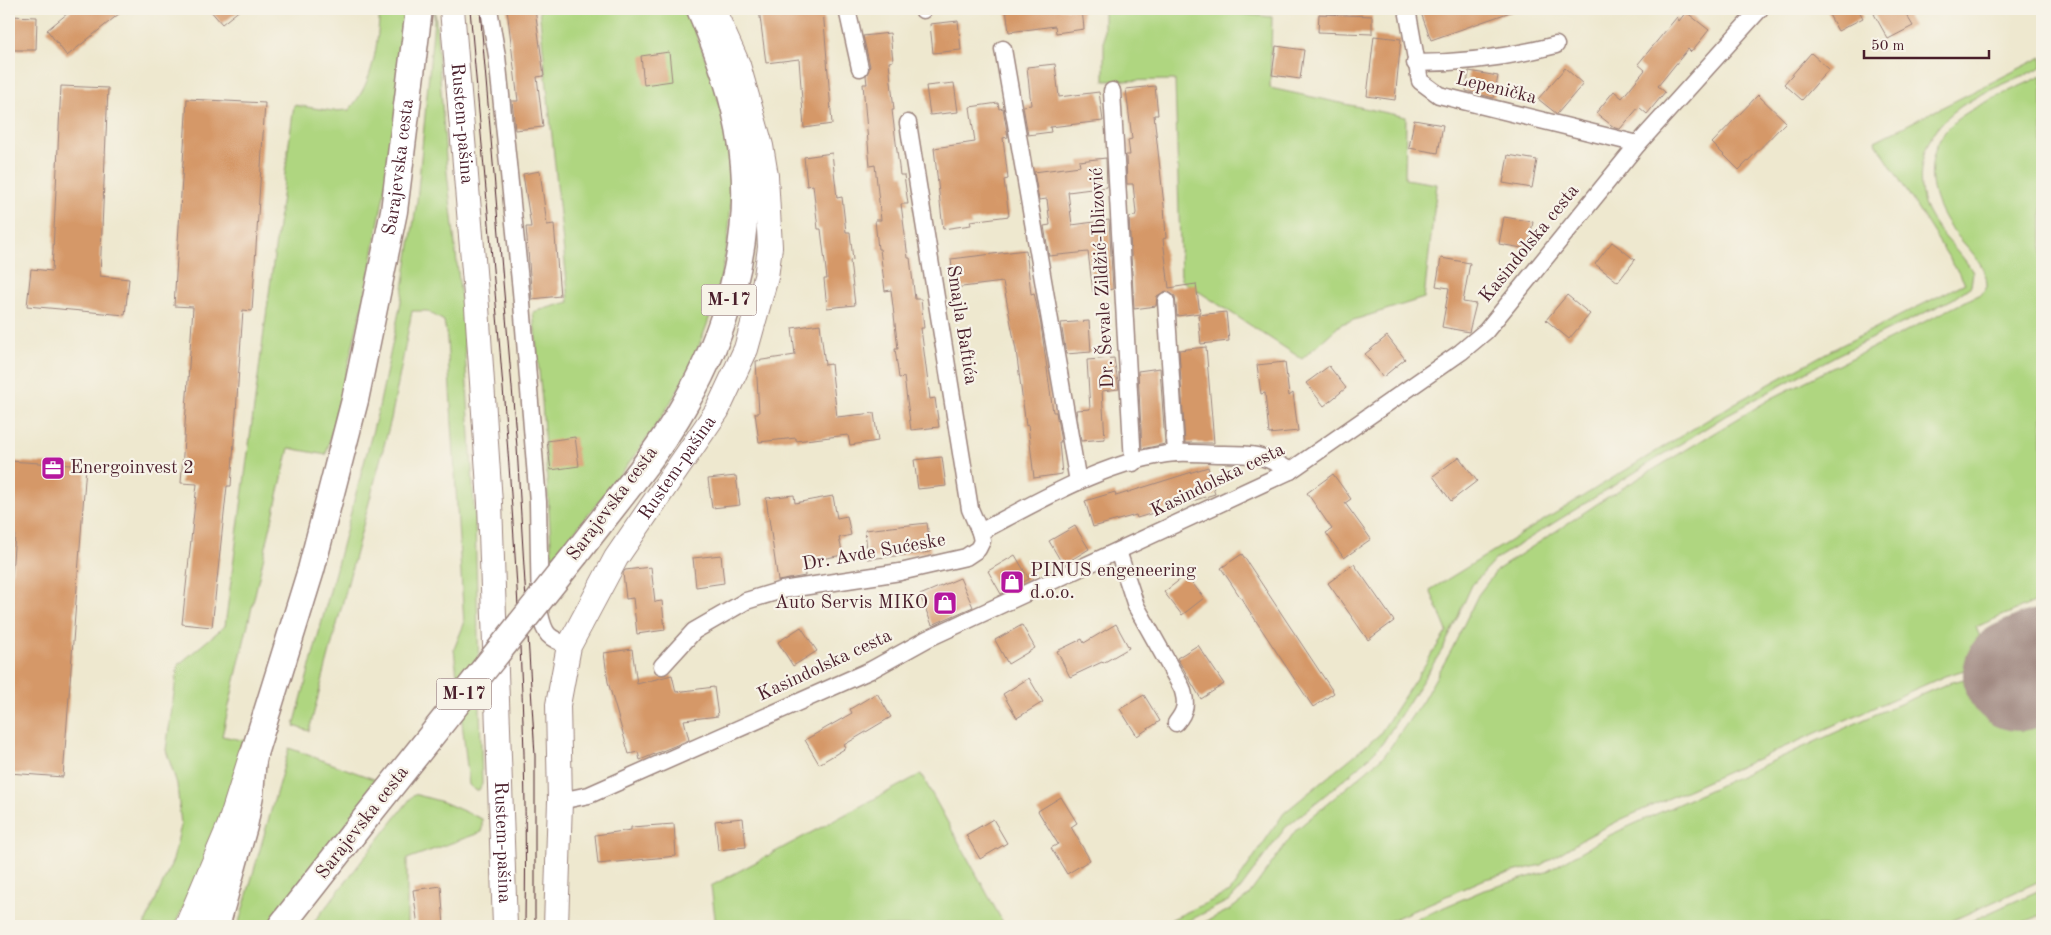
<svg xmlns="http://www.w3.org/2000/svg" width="2051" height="935" viewBox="0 0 2051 935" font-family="'Old Standard TT',serif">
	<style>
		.green { fill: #afd680; stroke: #7c7a56 }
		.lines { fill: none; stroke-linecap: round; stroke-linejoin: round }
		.runway { stroke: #9c847d; stroke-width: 112 }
		.building { fill: #d59868 }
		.street-casing { stroke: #9c847d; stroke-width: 19 }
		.secondary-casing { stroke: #9c847d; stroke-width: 26 }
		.primary-casing { stroke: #9c847d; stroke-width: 29 }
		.highway-casing { stroke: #9c847d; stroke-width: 30 }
		.street { stroke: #fff; stroke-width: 16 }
		.secondary { stroke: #fff; stroke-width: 24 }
		.primary { stroke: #fff; stroke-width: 26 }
		.highway { stroke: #fff; stroke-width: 28 }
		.tram { stroke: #4a1f2b; stroke-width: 1 }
		.primary-bridge-casing { stroke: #9c847d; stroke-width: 29; stroke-linecap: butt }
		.primary-bridge { stroke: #fff; stroke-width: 26 }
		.labels { text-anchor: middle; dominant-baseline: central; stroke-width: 4.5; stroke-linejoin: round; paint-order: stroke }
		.shield { fill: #f7f3e8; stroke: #7e5f64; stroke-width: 1 }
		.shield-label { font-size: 18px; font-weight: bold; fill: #4a1f2b }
		.street-label { font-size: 19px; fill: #4a1f2b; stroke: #f7f3e8 }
		.poi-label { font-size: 19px; fill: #4a1f2b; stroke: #f7f3e8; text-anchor: start }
	</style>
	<rect width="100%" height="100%" fill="#f7f3e8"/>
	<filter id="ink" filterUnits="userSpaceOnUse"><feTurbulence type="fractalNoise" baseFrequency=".02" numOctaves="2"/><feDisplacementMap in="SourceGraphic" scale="10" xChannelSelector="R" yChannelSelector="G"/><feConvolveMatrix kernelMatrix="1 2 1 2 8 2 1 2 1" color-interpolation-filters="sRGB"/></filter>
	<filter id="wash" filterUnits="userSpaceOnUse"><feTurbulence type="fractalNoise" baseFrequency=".0096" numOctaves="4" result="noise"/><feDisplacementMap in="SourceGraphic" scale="20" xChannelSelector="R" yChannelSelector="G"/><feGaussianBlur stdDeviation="1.12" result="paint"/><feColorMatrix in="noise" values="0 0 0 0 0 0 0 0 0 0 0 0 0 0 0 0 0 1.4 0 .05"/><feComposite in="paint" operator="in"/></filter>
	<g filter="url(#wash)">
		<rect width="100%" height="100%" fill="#eee8cf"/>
		<g class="green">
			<path d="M380,9H405L401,104L364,300L326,455L289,448L222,736L247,741L204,866L174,926H144L173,860L181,825L177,784L166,750L178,665L225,626L294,105L333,111L349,110C375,80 377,46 380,9Z"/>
			<path d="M435,9L447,172L463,317L475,522L482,784L479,790H475L469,785L454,649L464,624L447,339L444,321L427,311H412L391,419L309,731L294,726L379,407L400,307L417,201Z"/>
			<path d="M539,9H685C709,58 732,136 731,191C731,270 704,352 661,418C628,468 589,513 552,559L542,401L533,312L569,302Z"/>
			<path d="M1104,9H1193L1272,17L1270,88L1406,117L1405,179L1437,184L1424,298L1341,324L1302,359L1181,280L1175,80L1104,81Z"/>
			<path d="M2042,57V67C1995,90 1934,104 1922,162C1919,178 1920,195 1927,211C1938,234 1960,250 1973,272L1971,286L1953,299L1839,354L1730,413L1496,559L1472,585L1444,647L1382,744L1359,767L1285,828L1241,888L1230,900L1178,926H1157L1230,892L1284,813L1379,735L1447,631L1430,590L1735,403L1826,353L1965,283L1875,141Z"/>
			<path d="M2042,76V599L1976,627L1990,662L1945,676L1622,819L1585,838L1541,865L1485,879L1378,926H1197L1231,909L1248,896L1296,830L1384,756L1422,702L1452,649L1478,595L1497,570L1606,498L1772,398L1982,293L1987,287C1987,264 1968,249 1955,233C1928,201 1920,153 1954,122C1972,106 2019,87 2042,76Z"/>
			<path d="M1994,671L2021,732L2042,723V880L1940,926H1400L1484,890L1546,872L1610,835L1874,715L1949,683Z"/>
			<path d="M289,748L379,781L267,926H238Z"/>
			<path d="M921,774L1005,926H716L711,886Z"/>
			<path d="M414,794L443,802L482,819V832L407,859V926H311Z"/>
			<path d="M2042,889V915L2014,926H1960Z"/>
		</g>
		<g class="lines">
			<path class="runway" d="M2019,675L2042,665"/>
		</g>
		<g id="blocks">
			<g class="building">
				<path d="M73,9H125L67,56L47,30Z"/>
				<path d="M209,9H241L222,24Z"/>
				<path d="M507,9H535L544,76L537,77L543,127L515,130L512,101H518Z"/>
				<path d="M759,9H823L832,124L804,128L799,59L766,63Z"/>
				<path d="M1006,9H1082L1084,29L1056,33L1055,26L1009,32Z"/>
				<path d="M1431,9H1516V10L1431,40L1421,13Z"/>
				<path d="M1826,9H1858L1863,18L1838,31Z"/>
				<path d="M1883,9H1903L1913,26L1888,39L1874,14Z"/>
				<path d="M1686,12L1709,30L1691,52L1688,49L1658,86L1665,92L1647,114L1639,107L1620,129L1615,128L1596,113L1614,91L1622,98L1645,70L1638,64L1677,17L1679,21Z"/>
				<path d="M1319,14L1372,16V34L1318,32Z"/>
				<path d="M9,16L37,17L36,50H9Z"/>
				<path d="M958,21L961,50L933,53L930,24Z"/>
				<path d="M890,33L893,61L889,62L894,110H892L900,175H904L908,204H901L908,258H910L915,299H921L924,328H921L930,399L935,398L939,427L911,430L904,377L899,378L895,349H898L891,290L885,291L880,249H878L875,220H881L875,165L870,166L863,84H867L866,76L870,66L863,36Z"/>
				<path d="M1374,36L1401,39L1395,100L1367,96Z"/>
				<path d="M1276,46L1304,50L1300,79L1272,75Z"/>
				<path d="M669,52L672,81L644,85L641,56Z"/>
				<path d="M1811,53L1829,69L1802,100L1784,84Z"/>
				<path d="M1055,64L1059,97L1099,92L1103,121L1050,127L1051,132L1028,135L1023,106L1031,105L1027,67Z"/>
				<path d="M1565,68L1583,84L1557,114L1538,99Z"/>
				<path d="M1469,71L1498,76L1494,98L1466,91Z"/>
				<path d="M954,83L958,112L930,115L926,86Z"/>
				<path d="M61,86L108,88L100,276L129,279L125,315L27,306L31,269L52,271Z"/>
				<path d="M1155,86L1158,115H1154L1164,205L1166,238L1163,239L1169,288L1196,284L1200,313L1177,316L1175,296L1166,291L1157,296L1156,306L1134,309L1129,217L1135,216L1136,213L1133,184H1127L1126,155H1130L1128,140L1132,139L1126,89Z"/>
				<path d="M1758,95L1786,122L1739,170L1712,143Z"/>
				<path d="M187,99L265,103L252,311L243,310L231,486H227L212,627L182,624L197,484L181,483L193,307L174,306Z"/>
				<path d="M998,103L999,109L1003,108L1008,137L1003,138L1008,179L1004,180L1009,216L970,221L971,225L943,229L934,148L975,142L970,107Z"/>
				<path d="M1414,120L1443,125L1438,153L1409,148Z"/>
				<path d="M832,153L837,198L842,197L846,232H850L853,260L850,261L855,305L827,308L824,279H827L821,229H818L813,185L807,186L804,157Z"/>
				<path d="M1508,155L1537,160L1532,188L1503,183Z"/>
				<path d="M1106,158L1107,187L1068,192L1072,225L1109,220L1113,289L1093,292L1088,252L1049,256L1044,226L1050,225L1047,199L1039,200L1034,172L1080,166L1079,161Z"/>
				<path d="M540,171L547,225L554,224L560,296L532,299L526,227H531L523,174Z"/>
				<path d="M1504,217L1533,222L1528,249L1499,244Z"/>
				<path d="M1612,242L1635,260L1618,282L1595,264Z"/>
				<path d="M1026,250L1031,294L1034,293L1041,325L1053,412H1056L1061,442H1059L1062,474L1034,478L1028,425L1026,426L1016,350L1003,282L954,288L951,259Z"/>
				<path d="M1441,258L1470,263L1463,302L1476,304L1469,332L1442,327L1449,288L1436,286Z"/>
				<path d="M1567,295L1590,314L1569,339L1546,320Z"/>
				<path d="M1226,312L1229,341L1201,344L1198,315Z"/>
				<path d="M1089,321L1091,352L1066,354L1061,323Z"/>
				<path d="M820,324L825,365L831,364L837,417L874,413L878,441L850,445L848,435L796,441V438L759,442L755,413H759L756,361L795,355L792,328Z"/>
				<path d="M1387,336L1405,359L1383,377L1365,354Z"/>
				<path d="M1206,347L1214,443H1185L1179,350Z"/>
				<path d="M1114,358L1119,389L1102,391L1105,439L1081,441L1076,410L1090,409L1087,360Z"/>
				<path d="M1285,362L1289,396L1293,393L1298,431L1269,434L1265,393L1261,394L1257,365Z"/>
				<path d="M1329,366L1346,388L1324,406L1306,383Z"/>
				<path d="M1160,368L1165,444L1142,449L1138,371Z"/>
				<path d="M575,437L579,466L551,470L547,441Z"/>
				<path d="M942,457L946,486L918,489L914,460Z"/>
				<path d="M1459,457L1477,481L1451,501L1433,476Z"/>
				<path d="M9,461L86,466L63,777L9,773V613L15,533H9Z"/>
				<path d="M1208,467L1215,494L1137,518L1136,515L1093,527L1085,501L1115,492L1116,496Z"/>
				<path d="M1333,474L1351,499L1345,503L1371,539L1344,558L1326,533L1332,529L1307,493Z"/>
				<path d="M736,476L740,505L712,508L708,479Z"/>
				<path d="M794,495L795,503L833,496L837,518L847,516L851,535L839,538L843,555L804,562L805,576L778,581L766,498Z"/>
				<path d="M927,523L931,552L868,559L865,530Z"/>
				<path d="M1075,526L1089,549L1063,565L1049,541Z"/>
				<path d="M1242,554L1334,693L1313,707L1221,568Z"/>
				<path d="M721,555L724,583L696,587L693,558Z"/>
				<path d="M1015,555L1029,579L1001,594L988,571Z"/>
				<path d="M1354,564L1394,621L1368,640L1328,583Z"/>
				<path d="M651,567L655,602L662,601L665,630L637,634L633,598L626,599L623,573L625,570Z"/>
				<path d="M1186,575L1204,598L1182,615L1164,592Z"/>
				<path d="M960,578L973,607L932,625L920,595Z"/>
				<path d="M1116,624L1129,648L1103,663L1102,662L1070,677L1057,651L1082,639L1084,643Z"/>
				<path d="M1022,625L1035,648L1008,664L995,640Z"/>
				<path d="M801,627L817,651L793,666L778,642Z"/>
				<path d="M1198,645L1224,684L1201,699L1177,658Z"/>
				<path d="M632,649L637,684L672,675L676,692L714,687L718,716L684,720L689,740L640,760L638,752L629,754L608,682L604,653Z"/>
				<path d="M1029,678L1043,702L1017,718L1003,694Z"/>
				<path d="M877,693L891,717L844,745L846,748L819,764L805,740L852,713L850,709Z"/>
				<path d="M1144,695L1160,721L1137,736L1120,709Z"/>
				<path d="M1061,797L1077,823L1071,827L1090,860L1067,874L1051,848L1058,844L1038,811Z"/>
				<path d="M743,818L746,847L718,850L715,821Z"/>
				<path d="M993,819L1007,843L980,859L966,835Z"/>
				<path d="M674,824L676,856L598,864L595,835L631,830V827Z"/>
				<path d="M441,886L444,926H418L413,890Z"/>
			</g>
		</g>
	</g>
	<g filter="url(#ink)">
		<use href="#blocks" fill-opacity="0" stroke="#9c847d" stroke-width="1"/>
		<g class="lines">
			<g class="street-casing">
				<g id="street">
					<path d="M489,9L497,56L521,291L538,502L540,614C545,636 548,637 569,646"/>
					<path d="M847,9L860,68"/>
					<path d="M923,9V10"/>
					<path d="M1407,9L1420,81L1439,95L1638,144"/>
					<path d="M1003,49L1078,482"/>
					<path d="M1415,63C1464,63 1510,57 1556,45"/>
					<path d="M1112,91L1133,463"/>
					<path d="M908,123L970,509L980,532"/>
					<path d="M1166,301L1176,453"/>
					<path d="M1118,551L1136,606L1182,688C1187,703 1186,711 1176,723"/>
					<path d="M662,666L694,631L746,601L782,590L900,572L966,557L978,549L982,541L980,532C1039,501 1109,459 1176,453C1190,452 1204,454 1218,454C1249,454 1263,453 1290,471"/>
					<path d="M560,801L589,795L871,670L927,639L1290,471L1461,352L1486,331L1638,144L1760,9"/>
				</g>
			</g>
			<g class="secondary-casing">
				<g id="secondary">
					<path id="s1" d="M452,9L477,307L490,503L505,926"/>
					<path id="s2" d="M556,926L560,801L558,705L569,646L616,558L717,411L746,349L766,277L770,247L766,176L761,146L738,65L713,9"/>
				</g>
			</g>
			<g class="primary-casing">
				<g id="primary">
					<path d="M576,554C613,505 655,458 685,404C726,333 751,247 744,165C740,112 721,57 700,9"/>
					<path id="s3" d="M216,926L244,826L250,795L253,757L311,570L355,400L394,211L419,9"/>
					<path d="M281,926L353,834"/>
				</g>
			</g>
			<g class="highway-casing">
				<path id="highway" d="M189,926L231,827L253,757"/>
			</g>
			<use href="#street" class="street"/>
			<use href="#secondary" class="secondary"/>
			<use href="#primary" class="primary"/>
			<use href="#highway" class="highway"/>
			<g class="tram">
				<path d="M470,9C496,314 530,620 525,926"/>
				<path d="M480,9L517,447L535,756V926"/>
			</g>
			<g class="primary-bridge-casing">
				<path id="primary-bridge" d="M353,834L576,554"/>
			</g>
			<use href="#primary-bridge" class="primary-bridge"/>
		</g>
	</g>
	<defs>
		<g id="office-square" transform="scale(1.25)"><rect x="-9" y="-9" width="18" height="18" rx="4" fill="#b5179e" stroke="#f7f3e8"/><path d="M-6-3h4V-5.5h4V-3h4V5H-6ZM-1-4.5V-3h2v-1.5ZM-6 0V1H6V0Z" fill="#fff"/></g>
		<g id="shop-square" transform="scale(1.25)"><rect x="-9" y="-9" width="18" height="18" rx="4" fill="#b5179e" stroke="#f7f3e8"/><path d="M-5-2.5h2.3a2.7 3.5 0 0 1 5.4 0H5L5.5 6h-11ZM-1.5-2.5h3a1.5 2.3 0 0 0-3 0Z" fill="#fff"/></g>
	</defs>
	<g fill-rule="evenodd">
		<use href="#office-square" x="53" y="468"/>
		<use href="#shop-square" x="1012" y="582"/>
		<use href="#shop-square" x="945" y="603"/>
	</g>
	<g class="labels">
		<g class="shield">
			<rect x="701.5" y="284.5" width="55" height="31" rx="4"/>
			<rect x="436.5" y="678.5" width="55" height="31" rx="4"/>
		</g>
		<g class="shield-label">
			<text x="729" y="300">M-17</text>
			<text x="464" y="694">M-17</text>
		</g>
		<g class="street-label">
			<text transform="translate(1496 89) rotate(14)">Lepenička</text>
			<text stroke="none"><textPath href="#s1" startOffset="115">Rustem-pašina</textPath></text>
			<text stroke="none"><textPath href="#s3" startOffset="782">Sarajevska cesta</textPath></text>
			<text transform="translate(1530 244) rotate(-51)">Kasindolska cesta</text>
			<text transform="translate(1103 278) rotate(-93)">Dr. Ševale Zildžić-Iblizović</text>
			<text transform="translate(961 325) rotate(81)">Smajla Baftića</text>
			<text stroke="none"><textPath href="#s2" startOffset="490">Rustem-pašina</textPath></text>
			<text transform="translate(1218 481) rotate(-26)">Kasindolska cesta</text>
			<text transform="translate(613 504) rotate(-53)">Sarajevska cesta</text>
			<text transform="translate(874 553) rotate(-10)">Dr. Avde Sućeske</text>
			<text transform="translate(825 666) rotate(-25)">Kasindolska cesta</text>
			<text transform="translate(363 823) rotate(-52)">Sarajevska cesta</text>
			<text stroke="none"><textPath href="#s1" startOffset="835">Rustem-pašina</textPath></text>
		</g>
		<g class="poi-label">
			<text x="70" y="468">Energoinvest 2</text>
			<text x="1030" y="571">PINUS engeneering<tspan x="1030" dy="22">d.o.o.</tspan></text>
			<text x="928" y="603" text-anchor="end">Auto Servis MIKO</text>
		</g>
	</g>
	<rect width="2051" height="935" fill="none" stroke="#f7f3e8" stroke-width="30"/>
	<path d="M1864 50v8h125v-8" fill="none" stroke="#4a1f2b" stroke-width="2.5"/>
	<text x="1871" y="50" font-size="15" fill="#4a1f2b" stroke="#f7f3e8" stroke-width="4" paint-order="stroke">50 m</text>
</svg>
